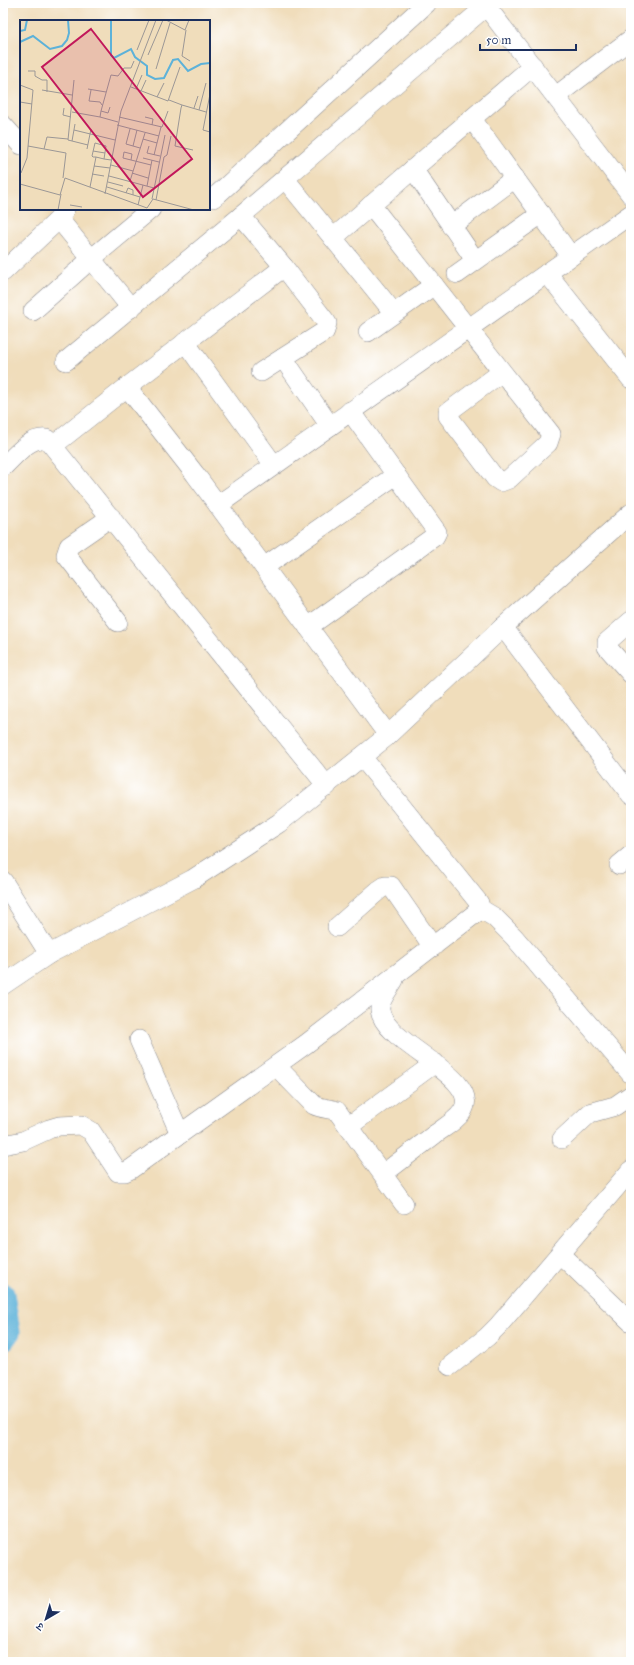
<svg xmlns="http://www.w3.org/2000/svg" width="634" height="1665" viewBox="0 0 634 1665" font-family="'IM FELL Great Primer','Noto Serif Devanagari',serif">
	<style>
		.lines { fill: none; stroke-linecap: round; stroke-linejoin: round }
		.river { stroke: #5db2d9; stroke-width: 23 }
		.minor-casing { stroke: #86868c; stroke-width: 20 }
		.minor { stroke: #fff; stroke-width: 19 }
		.inset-river { fill: none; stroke: #5db2d9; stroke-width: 2 }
		.inset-road { fill: none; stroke: #9b9796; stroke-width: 1 }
		.view { fill: #c2185b; fill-opacity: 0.15; stroke: #c2185b; stroke-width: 2 }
		.inset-edge { fill: none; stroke: #1b2f5e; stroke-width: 2 }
	</style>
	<rect width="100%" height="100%" fill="#fff"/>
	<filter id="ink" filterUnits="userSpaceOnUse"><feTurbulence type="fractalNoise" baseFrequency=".025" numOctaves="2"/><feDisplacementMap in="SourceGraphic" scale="8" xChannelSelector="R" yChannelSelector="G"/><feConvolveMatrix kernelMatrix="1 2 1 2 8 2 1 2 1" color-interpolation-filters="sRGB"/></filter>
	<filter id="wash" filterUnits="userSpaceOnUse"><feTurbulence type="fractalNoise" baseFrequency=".012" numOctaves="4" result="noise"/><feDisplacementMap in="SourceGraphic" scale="16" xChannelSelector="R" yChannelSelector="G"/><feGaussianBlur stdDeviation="0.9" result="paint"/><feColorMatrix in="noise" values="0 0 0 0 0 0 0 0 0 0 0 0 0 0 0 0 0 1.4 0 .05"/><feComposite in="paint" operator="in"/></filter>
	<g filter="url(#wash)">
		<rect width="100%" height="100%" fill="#f0ddbb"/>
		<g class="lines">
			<path class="river" d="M3,1294L9,1332L3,1340"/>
		</g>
	</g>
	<g filter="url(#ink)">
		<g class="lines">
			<g class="minor-casing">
				<g id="minor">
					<path d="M486,6L631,195"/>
					<path d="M556,96L631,39"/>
					<path d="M472,119L571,256"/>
					<path d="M3,125L21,145"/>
					<path d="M413,169L475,260"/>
					<path d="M285,179L394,313"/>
					<path d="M209,198H213L218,194L427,3"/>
					<path d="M371,205L551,434L548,443L509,479L501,482L495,478L448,416V412L502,372"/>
					<path d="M241,216L284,267L327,323L325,331L261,372"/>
					<path d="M59,219L131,308"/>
					<path d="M451,226L515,178"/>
					<path d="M333,238L533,66"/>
					<path d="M3,272L59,219L65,209"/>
					<path d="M547,273L631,379"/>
					<path d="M457,274L541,214"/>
					<path d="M33,311L91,259L151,209"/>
					<path d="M368,332L434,285"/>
					<path d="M185,342L274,465"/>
					<path d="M283,358L330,426"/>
					<path d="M66,361L241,216L490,3"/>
					<path d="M127,387L195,474L388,735"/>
					<path d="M54,445L127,387L284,267"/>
					<path d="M3,467C15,456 30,436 47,439L327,786"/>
					<path d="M218,505L631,214"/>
					<path d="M111,517L69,546L66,555L118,622"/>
					<path d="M264,567L396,475"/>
					<path d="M631,621L607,642V647L631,674"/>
					<path d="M308,627L435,536L437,532L350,411"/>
					<path d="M503,627L631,795"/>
					<path d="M619,865L631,855"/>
					<path d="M3,881L49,954"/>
					<path d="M479,908L494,917L514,937L631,1074"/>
					<path d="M337,927L379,890L385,886H391L433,947"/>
					<path d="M3,985L49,954L193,879L279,823L385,738L503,627L631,513"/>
					<path d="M139,1040L180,1134"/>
					<path d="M276,1066L314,1105C322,1109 329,1108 337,1111L404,1204"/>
					<path d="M349,1126L435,1063"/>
					<path d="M562,1139L590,1113L615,1106L631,1095"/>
					<path d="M3,1145L23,1141L49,1129L59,1126L81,1125L91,1131L118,1172H125L131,1169L306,1044L476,913L479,908V903L362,757"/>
					<path d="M383,1174C400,1161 417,1148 434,1135C443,1128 455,1122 462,1112C485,1077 384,1045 380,1010C379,1000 389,989 394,980"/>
					<path d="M560,1254L631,1322"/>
					<path d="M450,1366L487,1337L498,1326L631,1170"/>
				</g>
			</g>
			<use href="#minor" class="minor"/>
		</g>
	</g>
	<g transform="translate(20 20)">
		<rect width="190" height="190" fill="#f0ddbb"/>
		<path class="inset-river" d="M91,0V35L94,38L111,29L115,37L127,46V55L135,59L144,58L153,40L158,39L168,51L181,44L190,43M0,11L5,10L7,0M0,22L13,16L30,29L42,26L47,20L49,13L48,0"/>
		<path class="inset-road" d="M146,0L165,10L169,0M166,10L162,36L170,41M117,30L129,0M128,35L143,0M136,49L150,3M8,51H15V56L22,60H27V72M54,60L48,120L68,125M0,65L13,70L7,138L1,153M111,67L148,81L160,47M68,69L86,72M116,69L122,55M22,70L52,75M71,70L69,81L80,82L82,85M121,71L126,60M190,74L183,110L190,112M137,77L144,63M149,80L162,85M0,82L12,84M44,88L43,95L51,97M174,88L178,76M179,90L186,63M81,91L88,93L90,87M52,92L80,97M99,97L142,107L148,91M125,97L133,99L132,105M98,102L80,97L81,91L91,55L98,56L104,48H111L114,41M97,105L139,116M110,109L106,124L120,128M54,110L95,120M123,119L137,123M52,121L55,104M8,126L46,133L43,158M113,126L117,110M129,126L127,133L140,136M24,129L27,117L48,119M67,129L71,109M173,130L155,126L161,88L162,85L186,92M73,131L85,133M134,135L141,107M123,138L139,142M84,139L86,126L75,123L72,136L73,137H76L84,139L91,140M111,140L112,134L104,132L103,138L131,145M91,145L113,151M74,146L90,148M112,153L128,158M72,154L84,156M89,156L134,168M110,161L125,113M88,162L103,166M0,164L40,175L45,158L127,188L133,179L174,190M127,166L132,140M70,167L76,137M87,167L120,177M106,173L108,168L113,170V175M85,174L101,91L136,0M132,179L145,115M136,180L144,137L147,135L151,116M50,185L62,187M118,185L123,165M38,190L41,174"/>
		<path class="view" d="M71,9L172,139L123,177L22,47Z"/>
		<rect width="190" height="190" class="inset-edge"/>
	</g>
	<rect width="634" height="1665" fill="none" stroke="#fff" stroke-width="16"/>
	<g transform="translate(46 1619) rotate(218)" stroke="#ffffff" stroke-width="3" paint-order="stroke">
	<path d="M0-3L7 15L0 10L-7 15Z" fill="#1b2f5e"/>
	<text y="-6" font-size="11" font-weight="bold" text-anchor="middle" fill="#1b2f5e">उ</text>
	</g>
	<path d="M480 44v6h96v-6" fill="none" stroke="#1b2f5e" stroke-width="2"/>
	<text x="486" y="44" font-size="12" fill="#1b2f5e" stroke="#ffffff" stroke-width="3" paint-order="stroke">50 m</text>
</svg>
